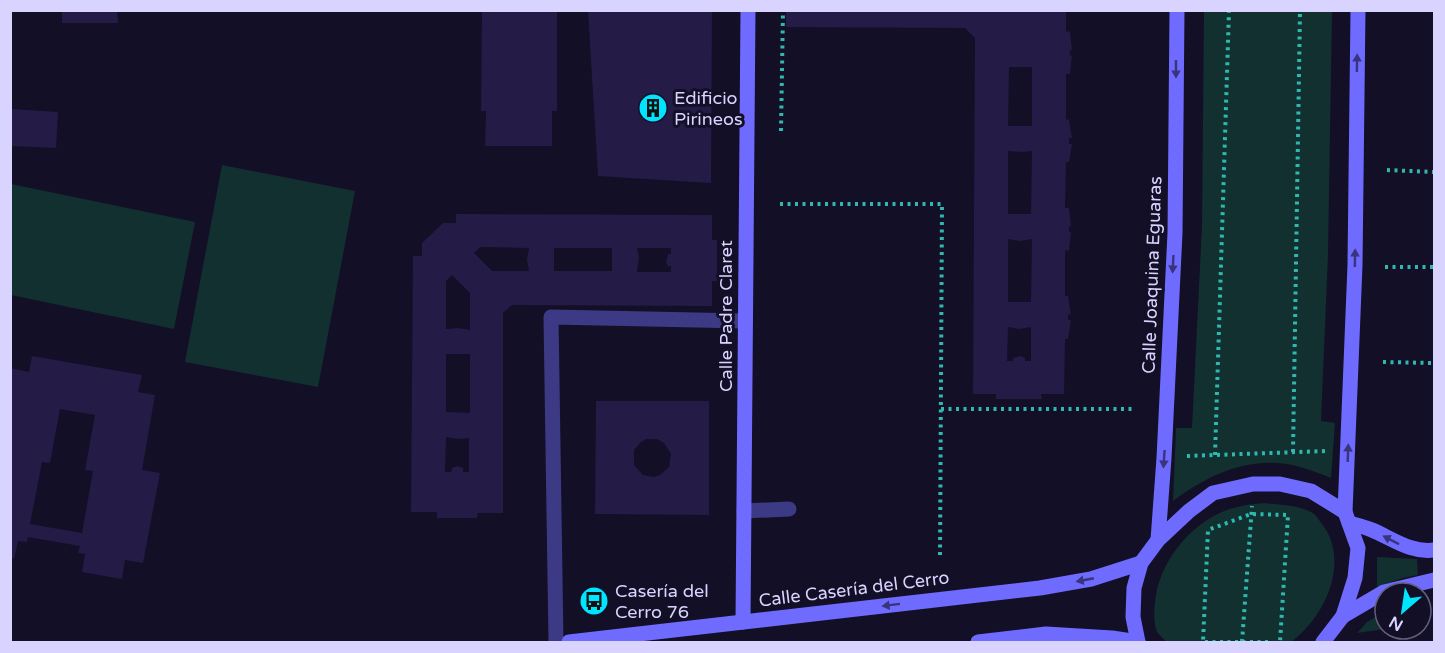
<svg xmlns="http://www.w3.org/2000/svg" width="1445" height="653" viewBox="0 0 1445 653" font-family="'Varela Round',sans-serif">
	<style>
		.green { fill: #12302f }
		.building { fill: #241b47; fill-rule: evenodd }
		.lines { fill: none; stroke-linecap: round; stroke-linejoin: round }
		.path { stroke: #2fb8b0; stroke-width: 4; stroke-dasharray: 3 4.5; stroke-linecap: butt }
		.lane { stroke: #3d3a85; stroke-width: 15 }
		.street { stroke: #3d3a85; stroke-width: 15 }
		.secondary { stroke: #6f6bff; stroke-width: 15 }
		.oneway { fill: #38347d }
		.labels { text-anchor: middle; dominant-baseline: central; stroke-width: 6; stroke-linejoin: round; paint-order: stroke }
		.poi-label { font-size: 18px; fill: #d9d4ff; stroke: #130f26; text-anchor: start }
		.street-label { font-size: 18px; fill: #d9d4ff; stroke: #130f26 }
	</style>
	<rect width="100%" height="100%" fill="#130f26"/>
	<g class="green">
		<path d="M1204,11H1332L1328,255L1321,421L1335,423L1331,478C1321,474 1311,470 1300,467C1253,454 1211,473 1173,501L1176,428H1192L1202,226Z"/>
		<path d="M222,165L355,191L318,387L185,362Z"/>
		<path d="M11,184L195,222L174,329L11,295Z"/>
		<path d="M1265,503C1280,505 1301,505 1314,514C1317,516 1320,522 1323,525C1350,563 1325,617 1291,642H1166C1164,639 1159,635 1157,632C1153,622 1154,605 1156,595C1163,554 1200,513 1242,506C1249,504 1257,504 1265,503Z"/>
		<path d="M1377,557L1417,559L1418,575L1403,578L1377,587Z"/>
		<path d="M1385,611V629L1357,633L1367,622Z"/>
	</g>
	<g class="building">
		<path d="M62,10H117L118,23H62Z"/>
		<path d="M482,10H557V111H552V146H485L486,111H481Z"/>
		<path d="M588,10H712L711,183L598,176Z"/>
		<path d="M786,10H1066V31L1070,32L1072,50H1070V56L1072,55L1070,74H1066V119L1069,120L1072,138H1069V144H1072L1069,162H1066L1065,208H1069L1071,227L1069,226V232H1071L1069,251L1065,250V296H1068L1071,315L1068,314V320H1071L1068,339H1065L1064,394H1041L1042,399H996V394H973L975,38L965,28L786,27ZM1009,67H1032V126H1008ZM1008,151L1022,152L1032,151L1031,214H1008ZM1008,239L1020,241L1032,239L1031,302H1008ZM1008,327L1019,329L1031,327V361H1025V358L1020,356L1013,358V361H1007Z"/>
		<path d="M10,109L58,112L56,148L10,146Z"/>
		<path d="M456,214L712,215V240H717V281H712V306L512,305L503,313V513H478L477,518H437V512H411L413,256H422V243L443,223H456ZM480,247L529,248L527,259L529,271H492L474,253ZM554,248H612V271H554ZM637,248H671V254H668L666,262L668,266H671V272H637L639,257ZM452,275L470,293V330L458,328L446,329V281ZM446,354H470V413L446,412ZM446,437L458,439L469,438V472H463V468L457,466L452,468L451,472H445Z"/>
		<path d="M32,356L142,375L138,392L155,395L142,470L160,473L143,563L125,560L122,579L82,572L85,554L78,553L80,546L28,537L27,542L18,541L14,559L10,558V368L29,372ZM60,409L95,415L85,470L93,471L82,533L30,524L42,462L50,463Z"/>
		<path d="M596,401H709V515L595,514ZM646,439H657L664,443L671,454L669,467L660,475L654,477L643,475L634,465V450L640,443Z"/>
	</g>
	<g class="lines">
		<g class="path">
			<path d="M781,131L783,10"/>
			<path d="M1387,170L1434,172"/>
			<path d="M780,204H942L940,559"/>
			<path d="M1385,267H1434"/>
			<path d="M1383,362L1434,363"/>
			<path d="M941,409H1133"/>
			<path d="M1293,452L1300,10"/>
			<path d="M1215,455L1229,10"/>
			<path d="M1187,456L1326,451"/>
			<path d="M1242,642L1252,506"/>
			<path d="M1268,642H1203L1208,530L1251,514L1288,515L1280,642"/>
		</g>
		<path class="lane" d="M744,511L789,509"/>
		<path class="street" d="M556,642L551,317L745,321"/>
		<g class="secondary">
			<path d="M1345,512L1355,265L1358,10"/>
			<path d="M1349,523C1357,525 1365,527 1372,530C1393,539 1411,553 1434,550"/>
			<path d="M1158,540L1164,458L1175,233L1177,10"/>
			<path d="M1343,616L1384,592L1434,580"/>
			<path d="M743,622L748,10"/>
			<path d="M569,642L1040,588L1091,579L1141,563"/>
			<path d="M978,642L1046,634L1112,638L1138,642"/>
			<path d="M1138,642L1133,617L1134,588L1141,563L1158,540L1189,511L1213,493L1253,484H1280L1311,491L1345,512L1358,548L1355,578L1343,616L1323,642"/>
		</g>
	</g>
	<defs><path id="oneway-solid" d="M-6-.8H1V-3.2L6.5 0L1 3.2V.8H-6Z" transform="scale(1.5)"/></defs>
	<g class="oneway">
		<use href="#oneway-solid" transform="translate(1357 63) rotate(-89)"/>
		<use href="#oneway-solid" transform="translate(1176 69) rotate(90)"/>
		<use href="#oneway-solid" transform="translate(1355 258) rotate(-89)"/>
		<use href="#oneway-solid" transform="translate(1173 264) rotate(93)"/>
		<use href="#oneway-solid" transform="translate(1348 453) rotate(-88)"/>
		<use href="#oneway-solid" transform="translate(1164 459) rotate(94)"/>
		<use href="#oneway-solid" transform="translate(1391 540) rotate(-153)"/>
		<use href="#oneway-solid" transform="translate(1085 580) rotate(169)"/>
		<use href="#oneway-solid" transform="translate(891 605) rotate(173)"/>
	</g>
	<defs>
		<g id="building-disc" transform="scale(1.5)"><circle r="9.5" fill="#00e5ff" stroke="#130f26"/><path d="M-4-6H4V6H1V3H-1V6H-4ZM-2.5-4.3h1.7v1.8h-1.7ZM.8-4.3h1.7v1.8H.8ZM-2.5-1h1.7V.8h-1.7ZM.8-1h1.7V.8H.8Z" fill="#111"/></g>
		<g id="bus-disc" transform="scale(1.5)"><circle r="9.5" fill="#00e5ff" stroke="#130f26"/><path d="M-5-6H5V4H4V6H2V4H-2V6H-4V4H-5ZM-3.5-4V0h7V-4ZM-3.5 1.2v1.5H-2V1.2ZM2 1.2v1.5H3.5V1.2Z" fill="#111"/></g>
	</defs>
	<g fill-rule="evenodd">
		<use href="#building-disc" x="653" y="108"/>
		<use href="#bus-disc" x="594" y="601"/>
	</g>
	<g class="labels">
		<g class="poi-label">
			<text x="674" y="98">Edificio<tspan x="674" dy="21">Pirineos</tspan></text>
			<text x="615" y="591">Casería del<tspan x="615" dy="21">Cerro 76</tspan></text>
		</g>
		<g class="street-label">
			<text transform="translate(1152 275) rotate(-88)">Calle Joaquina Eguaras</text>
			<text transform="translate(726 316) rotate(-90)">Calle Padre Claret</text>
			<text transform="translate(854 589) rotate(-7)">Calle Casería del Cerro</text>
		</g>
	</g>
	<rect width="1445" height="653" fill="none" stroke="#d9d4ff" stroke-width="24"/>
	<g transform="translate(1403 611) rotate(209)"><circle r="28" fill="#130f26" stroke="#625e7d" stroke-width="1.5"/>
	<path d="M0-4.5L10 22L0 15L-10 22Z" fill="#00e5ff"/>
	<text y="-9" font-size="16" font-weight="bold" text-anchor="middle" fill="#d9d4ff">N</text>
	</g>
</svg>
